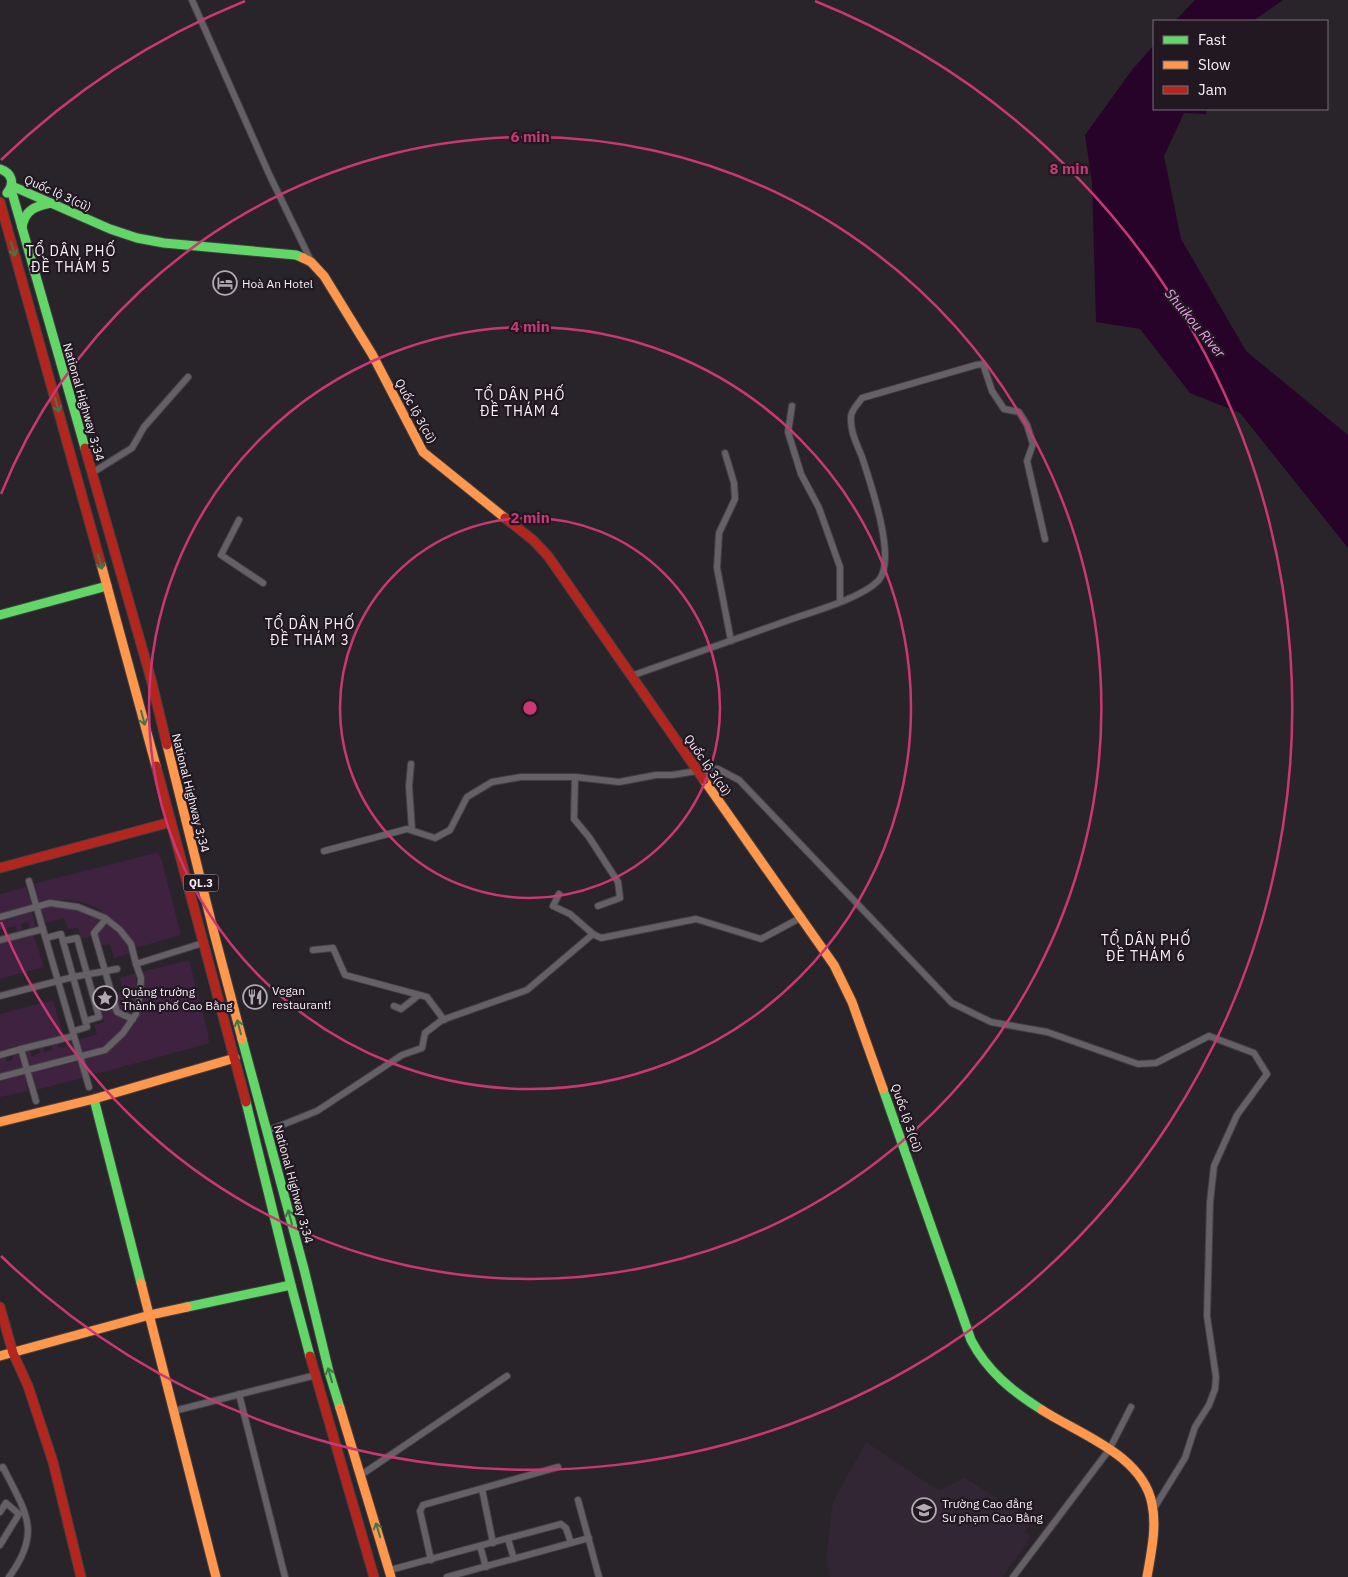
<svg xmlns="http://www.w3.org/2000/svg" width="1348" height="1577" viewBox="0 0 1348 1577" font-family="'IBM Plex Sans',sans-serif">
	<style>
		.built { fill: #332634 }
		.green { fill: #3e223f }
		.water { fill: #27032a }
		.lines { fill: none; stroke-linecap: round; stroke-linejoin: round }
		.street-casing { stroke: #433f44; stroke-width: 8 }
		.fast-casing { stroke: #433f44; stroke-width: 11 }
		.slow-casing { stroke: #433f44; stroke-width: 11 }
		.jam-casing { stroke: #433f44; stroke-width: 11 }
		.street { stroke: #656065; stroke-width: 6 }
		.fast { stroke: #63d668; stroke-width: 9 }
		.slow { stroke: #ff974d; stroke-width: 9 }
		.jam { stroke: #b3261e; stroke-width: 9 }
		.oneway { stroke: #427745 }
		.ring { fill: none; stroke: #ca3873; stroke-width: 2.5 }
		.labels { text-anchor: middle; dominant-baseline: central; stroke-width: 4.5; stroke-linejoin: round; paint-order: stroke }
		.shield { fill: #221822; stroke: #b7afb8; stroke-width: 1 }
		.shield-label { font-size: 11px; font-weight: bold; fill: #f7f0f8 }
		.street-label { font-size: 12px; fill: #f7f0f8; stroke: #221822 }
		.poi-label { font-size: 12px; fill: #f7f0f8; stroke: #221822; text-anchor: start }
		.neighbourhood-label { font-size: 14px; letter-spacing: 1px; fill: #f7f0f8; stroke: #221822 }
		.water-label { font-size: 14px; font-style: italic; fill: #e8a0ea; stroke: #221822 }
		.centre { fill: #ca3873; stroke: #221822; stroke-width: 2.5 }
		.ring-label { font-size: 15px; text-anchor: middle; font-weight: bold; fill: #ca3873; stroke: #221822; stroke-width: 4.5; stroke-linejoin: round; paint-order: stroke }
	</style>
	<rect width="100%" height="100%" fill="#292429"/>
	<path class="built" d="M866,1442L939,1491L965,1478L1033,1521L1025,1532L1031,1537L1002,1577H830L826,1559L833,1502Z"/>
	<g class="green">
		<path d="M156,853L159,854L162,861L181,935L135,948C112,910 84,893 39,902L33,884Z"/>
		<path d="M26,887L31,904L0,913V894Z"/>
		<path d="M52,906L76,908L94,914L119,931L131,953L114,958L110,944L95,947L92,936L81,939L78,928L68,929L64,918L46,923L40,907Z"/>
		<path d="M31,910L36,926L30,928L28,922L21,924L23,929L17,931L15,926L7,928L9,933L4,934L3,929H0V918Z"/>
		<path d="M33,933L44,967L0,979V942Z"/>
		<path d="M189,960L208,1034L209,1042L207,1044L88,1076L84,1059L98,1054L134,1021L141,972Z"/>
		<path d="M136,973V997L130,1020L120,1032L103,1049L83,1055L78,1040L97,1034L94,1025L104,1022L102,1011L112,1009L110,997L123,992L120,978Z"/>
		<path d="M53,1000L63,1035L0,1050V1014Z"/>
		<path d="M71,1039L74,1056L29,1067L25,1052L30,1050L32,1056L40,1053L39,1048L43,1047L45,1052L52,1050V1045L58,1043L59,1048L66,1047L65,1041Z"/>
		<path d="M19,1053L22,1069L0,1075V1058L5,1056L6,1062L13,1060V1054Z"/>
		<path d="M77,1060L82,1078L36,1090L30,1072Z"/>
		<path d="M24,1074L28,1091L0,1097V1080Z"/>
	</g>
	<g class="water">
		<path d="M1195,0H1283L1253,21H1175Z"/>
		<path d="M1154,45V109H1207L1206,114L1184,113L1164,156L1181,239L1246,351L1348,435V548L1240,413L1190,393L1140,329L1096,322L1092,183L1085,135L1132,70Z"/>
	</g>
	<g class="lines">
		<g class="street-casing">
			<g id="street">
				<path d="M192,0L269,174L311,261"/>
				<path d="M792,406L788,432L801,474L819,508L840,567V601"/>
				<path d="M725,453L734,483L735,499L719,533L717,568L731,641"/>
				<path d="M92,473L132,448L144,427L188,377"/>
				<path d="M239,520L221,555L263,583"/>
				<path d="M631,676C685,657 738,638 792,619C815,611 861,598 878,581C898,561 870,482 862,457C857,444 850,432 851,417C851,410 858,404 862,398L976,365L983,364L992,391L1004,409L1019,412L1027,425L1033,444L1027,461L1045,539"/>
				<path d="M411,764L409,786L412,830"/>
				<path d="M701,776L711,768L718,769L739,780L952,1003L991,1022L1047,1032L1138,1064L1156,1063L1209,1036L1254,1053L1267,1074L1237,1115L1214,1166L1210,1202L1207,1316L1216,1377L1215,1389L1209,1405L1195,1427L1185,1458L1153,1510"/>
				<path d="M324,851L407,829L435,838L450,830L467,797L492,782L521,777H575"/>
				<path d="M559,894L553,906L570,914L593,934"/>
				<path d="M598,906L620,898L618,882L589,837L574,819L575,777L619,782L656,775H672L697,771"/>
				<path d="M0,917L50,903L78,907L105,918L120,930L131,944L136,964L203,943"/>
				<path d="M106,919L94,933L117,1012L133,1019"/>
				<path d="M46,938L61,934L87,1027L74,1031"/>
				<path d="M0,940L43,929"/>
				<path d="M63,941L77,938L99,1017L86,1021"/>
				<path d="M313,950L333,948L345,975L427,997L444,1020"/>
				<path d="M0,996L73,977L117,969"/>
				<path d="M394,1006L401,1009L419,995"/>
				<path d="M74,1036L89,1087"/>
				<path d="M21,1049L74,1036L29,881"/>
				<path d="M0,1055L21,1049L36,1101"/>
				<path d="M0,1077L105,1050L123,1033L136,1014L140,994L141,978L136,964"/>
				<path d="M267,1131L317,1111L402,1055L422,1048L425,1033L442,1020L527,990L593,934L601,938L696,919L761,939L802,917"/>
				<path d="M239,1394L285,1577"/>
				<path d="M174,1411L316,1375"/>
				<path d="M0,1468L3,1467C25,1512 43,1531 9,1577"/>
				<path d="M361,1475L507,1376"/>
				<path d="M482,1489L493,1543"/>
				<path d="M578,1500L599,1577"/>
				<path d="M0,1512L6,1503L19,1514L0,1545"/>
				<path d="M508,1539L514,1559"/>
				<path d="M480,1546L486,1567"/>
				<path d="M431,1560L420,1511L423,1505L558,1467"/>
				<path d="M390,1570L561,1524L566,1528L571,1543L589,1538"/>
				<path d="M447,1577L571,1543"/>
				<path d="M1013,1577L1109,1450L1131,1407"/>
			</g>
		</g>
		<g class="fast-casing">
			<g id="fast">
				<path d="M0,169C12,173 15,183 7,193"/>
				<path d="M12,186L110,229L137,238L164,243L296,255L303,258"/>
				<path d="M11,189L85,448"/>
				<path d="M22,227C25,210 35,206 51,203"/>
				<path d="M0,615L107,586"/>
				<path d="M242,1039L304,1269L329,1372L340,1408"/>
				<path d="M883,1089L971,1340C987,1371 1013,1392 1042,1410"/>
				<path d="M94,1099L141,1283"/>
				<path d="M246,1102L291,1285L310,1356"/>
				<path d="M187,1307L291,1285"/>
			</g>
		</g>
		<g class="slow-casing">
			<g id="slow">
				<path d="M303,258L311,262L324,276L372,354L423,452L505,518"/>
				<path d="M101,564L156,766"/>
				<path d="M167,745L214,933L242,1039"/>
				<path d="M704,780L834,965L852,1002L883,1089"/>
				<path d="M0,1122L94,1099L235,1058"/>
				<path d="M141,1283L216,1577"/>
				<path d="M0,1356L150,1315L187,1307"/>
				<path d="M340,1408L391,1577"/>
				<path d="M1042,1410C1079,1434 1143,1455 1152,1504C1157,1528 1151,1553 1147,1577"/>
			</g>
		</g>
		<g class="jam-casing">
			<g id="jam">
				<path d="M0,202L101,564"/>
				<path d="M85,448L151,679L167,745"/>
				<path d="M505,518L533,540L548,556L704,780"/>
				<path d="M156,766L246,1102"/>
				<path d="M0,868L171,822"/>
				<path d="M0,1307L13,1353L28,1386L53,1462L81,1577"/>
				<path d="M310,1356L374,1577"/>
			</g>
		</g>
		<use href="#street" class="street"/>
		<use href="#fast" class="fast"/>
		<use href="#slow" class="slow"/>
		<use href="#jam" class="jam"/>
	</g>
	<defs><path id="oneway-shaft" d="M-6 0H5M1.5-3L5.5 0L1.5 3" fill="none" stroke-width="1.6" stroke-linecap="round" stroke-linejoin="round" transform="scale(1.25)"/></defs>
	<g class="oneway">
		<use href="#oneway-shaft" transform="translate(13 249) rotate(74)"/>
		<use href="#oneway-shaft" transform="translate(57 405) rotate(74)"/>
		<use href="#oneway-shaft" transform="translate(100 562) rotate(74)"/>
		<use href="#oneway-shaft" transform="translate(143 718) rotate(75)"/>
		<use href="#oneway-shaft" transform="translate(239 1027) rotate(-105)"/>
		<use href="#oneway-shaft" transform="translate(290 1217) rotate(-105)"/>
		<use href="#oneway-shaft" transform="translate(330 1375) rotate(-106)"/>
		<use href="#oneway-shaft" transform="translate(378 1530) rotate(-107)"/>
	</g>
	<g class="ring">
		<circle cx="530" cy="708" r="190"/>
		<circle cx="530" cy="708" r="381"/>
		<path d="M1 494A571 571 0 1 1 1 922"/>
		<path d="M1 160A762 762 0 0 1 245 1M815 1A762 762 0 1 1 1 1256"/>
	</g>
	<defs>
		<g id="hotel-ring" transform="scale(1.25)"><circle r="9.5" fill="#221822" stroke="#afa9b0" stroke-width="1.5"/><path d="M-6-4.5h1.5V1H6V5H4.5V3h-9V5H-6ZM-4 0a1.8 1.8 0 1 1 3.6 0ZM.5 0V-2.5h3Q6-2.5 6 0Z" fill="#afa9b0"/></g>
		<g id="restaurant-ring" transform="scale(1.25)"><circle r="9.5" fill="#221822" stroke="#afa9b0" stroke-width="1.5"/><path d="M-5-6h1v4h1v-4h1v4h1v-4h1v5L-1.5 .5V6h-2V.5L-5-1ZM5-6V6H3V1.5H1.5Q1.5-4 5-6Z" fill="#afa9b0"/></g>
		<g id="sight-ring" transform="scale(1.25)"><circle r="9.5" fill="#221822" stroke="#afa9b0" stroke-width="1.5"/><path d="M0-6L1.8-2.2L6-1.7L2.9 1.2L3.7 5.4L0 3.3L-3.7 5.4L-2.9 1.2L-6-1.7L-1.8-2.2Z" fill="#afa9b0"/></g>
		<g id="university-ring" transform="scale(1.25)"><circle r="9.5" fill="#221822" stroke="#afa9b0" stroke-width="1.5"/><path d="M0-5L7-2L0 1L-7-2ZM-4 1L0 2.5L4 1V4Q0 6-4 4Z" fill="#afa9b0"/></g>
	</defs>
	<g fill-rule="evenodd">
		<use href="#hotel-ring" x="225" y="283"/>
		<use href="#restaurant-ring" x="255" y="997"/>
		<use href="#sight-ring" x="105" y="998"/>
		<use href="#university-ring" x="924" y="1510"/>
	</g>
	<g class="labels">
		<rect class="shield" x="183.5" y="874.5" width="35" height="17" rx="4"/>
		<g class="shield-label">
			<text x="201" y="883">QL.3</text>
		</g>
		<g class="street-label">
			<text transform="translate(58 193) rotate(24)">Quốc lộ 3(cũ)</text>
			<text transform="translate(84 402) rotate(74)">National Highway 3;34</text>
			<text transform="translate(416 411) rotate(61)">Quốc lộ 3(cũ)</text>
			<text transform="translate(708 765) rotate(55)">Quốc lộ 3(cũ)</text>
			<text transform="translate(191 793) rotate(76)">National Highway 3;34</text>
			<text transform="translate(907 1118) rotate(71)">Quốc lộ 3(cũ)</text>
			<text transform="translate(294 1184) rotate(75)">National Highway 3;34</text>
		</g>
		<g class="poi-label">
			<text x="242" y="283">Hoà An Hotel</text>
			<text x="272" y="990">Vegan<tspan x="272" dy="14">restaurant!</tspan></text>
			<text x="122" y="991">Quảng trường<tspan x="122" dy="14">Thành phố Cao Bằng</tspan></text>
			<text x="942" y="1503">Trường Cao đẳng<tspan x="942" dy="14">Sư phạm Cao Bằng</tspan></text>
		</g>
		<g class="neighbourhood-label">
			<text x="71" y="251">TỔ DÂN PHỐ<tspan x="71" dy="16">ĐỀ THÁM 5</tspan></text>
			<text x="520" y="395">TỔ DÂN PHỐ<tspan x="520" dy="16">ĐỀ THÁM 4</tspan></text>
			<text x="310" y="624">TỔ DÂN PHỐ<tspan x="310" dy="16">ĐỀ THÁM 3</tspan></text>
			<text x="1146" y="940">TỔ DÂN PHỐ<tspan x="1146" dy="16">ĐỀ THÁM 6</tspan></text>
		</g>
		<g class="water-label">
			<text transform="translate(1195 323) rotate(50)">Shuikou River</text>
		</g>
	</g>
	<circle cx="530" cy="708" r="8" class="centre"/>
	<g class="ring-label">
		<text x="530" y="142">6 min</text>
		<text x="1069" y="174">8 min</text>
		<text x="530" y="332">4 min</text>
		<text x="530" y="523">2 min</text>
	</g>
	<rect x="1153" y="20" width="175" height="90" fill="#221822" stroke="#776e78"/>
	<rect x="1163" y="36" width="25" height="8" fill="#63d668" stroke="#776e78"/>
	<text x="1198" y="45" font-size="15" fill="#f7f0f8">Fast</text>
	<rect x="1163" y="61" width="25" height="8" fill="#ff974d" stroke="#776e78"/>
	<text x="1198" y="70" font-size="15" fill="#f7f0f8">Slow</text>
	<rect x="1163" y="86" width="25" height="8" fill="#b3261e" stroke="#776e78"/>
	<text x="1198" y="95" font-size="15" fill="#f7f0f8">Jam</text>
</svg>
